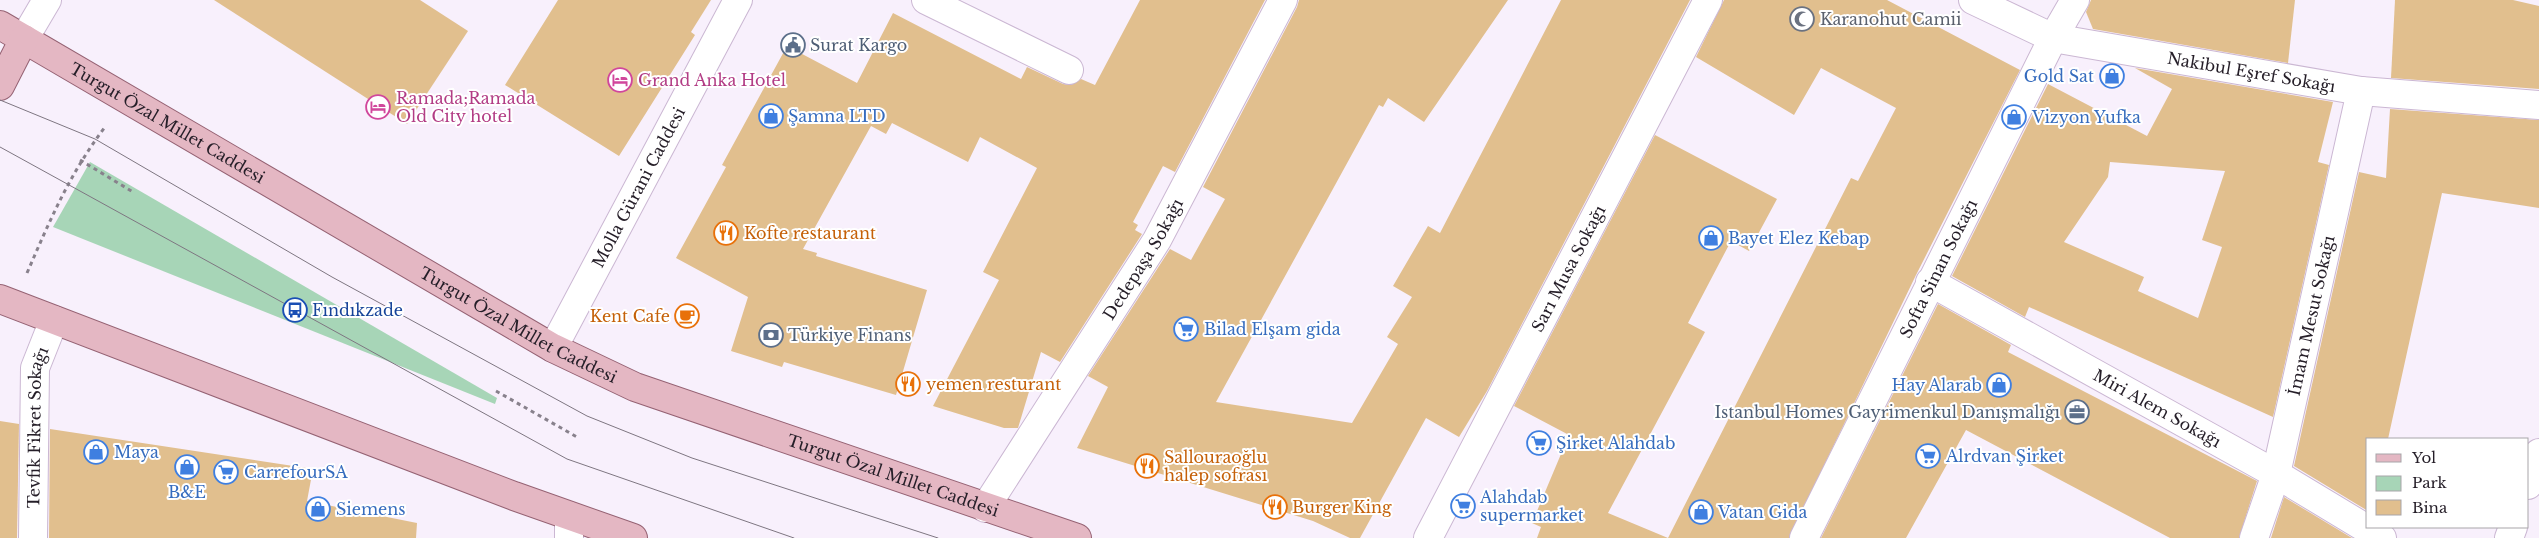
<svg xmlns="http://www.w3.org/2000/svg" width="2539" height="538" viewBox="0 0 2539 538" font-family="'Libre Baskerville',serif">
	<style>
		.green { fill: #a7d5b7 }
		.building { fill: #e1bf8e; fill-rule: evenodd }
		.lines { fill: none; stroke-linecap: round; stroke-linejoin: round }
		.minor-casing { stroke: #cbb7d3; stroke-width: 30 }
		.tertiary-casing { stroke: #cbb7d3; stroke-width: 30 }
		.primary-casing { stroke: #956273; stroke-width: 30 }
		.path { stroke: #88818c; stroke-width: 3; stroke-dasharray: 4 4; stroke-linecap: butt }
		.minor { stroke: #fff; stroke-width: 28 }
		.tertiary { stroke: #fff; stroke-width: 28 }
		.primary { stroke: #e4b7c3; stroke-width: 28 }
		.tram { stroke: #7e7681; stroke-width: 1 }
		.labels { text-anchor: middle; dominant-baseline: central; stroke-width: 4; stroke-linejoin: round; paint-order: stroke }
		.worship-label { font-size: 16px; fill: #5b616d; stroke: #fff; text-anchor: start }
		.service-label { font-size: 16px; fill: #4e5e75; stroke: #fff; text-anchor: start }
		.street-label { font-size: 16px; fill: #251e28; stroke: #fff }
		.shop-label { font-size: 16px; fill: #366cbe; stroke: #fff; text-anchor: start }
		.hotel-label { font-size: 16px; fill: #b23c85; stroke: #fff; text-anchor: start }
		.food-label { font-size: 16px; fill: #c56008; stroke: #fff; text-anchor: start }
		.transit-label { font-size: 16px; fill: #164399; stroke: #fff; text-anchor: start }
	</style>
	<rect width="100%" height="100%" fill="#f8f0fc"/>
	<path class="green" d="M90,162L497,398L495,404L53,227Z"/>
	<g class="building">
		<path d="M214,0H420L468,31L407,124Z"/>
		<path d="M558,0H711L691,32L695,35L619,156L505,85Z"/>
		<path d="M1140,0H1265L1175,172L1163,166L1133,222L1138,225L1135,230L1142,234L1060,362L1041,352L1018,428H1004L933,406L999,280L983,272L1037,168L980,137L968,162L892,123L886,134L871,126L803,249L817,253L816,256L927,290L896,395L784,362L782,367L731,351L748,297L676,258L726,167L722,165L787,46L857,83L893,13L1021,79L1027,67L1063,84L1071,85L1081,79L1095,85Z"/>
		<path d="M1299,0H1508L1424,122L1388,98L1383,107L1379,105L1216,402L1352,423L1398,344L1387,337L1412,297L1393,286L1428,226L1440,233L1561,0H1690L1487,391L1459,437L1426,418L1360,538H1350L1313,521L1077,448L1108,387L1088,376L1170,249L1191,260L1225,199L1203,187L1297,7Z"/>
		<path d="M1724,0H1887L2020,70L1916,275L1789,538H1668L1851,178L1858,181L1896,108L1821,68L1794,115L1696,57Z"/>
		<path d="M2091,0H2295L2288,63L2093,29L2086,12Z"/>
		<path d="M2395,0H2513L2539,6V89L2391,78Z"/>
		<path d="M2135,68L2333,102L2318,162L2329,165L2273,417L2029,307L2025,317L1952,276L2048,84L2147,136L2172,89ZM2110,162L2225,171L2202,240L2222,247L2198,318L2138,291L2144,277L2064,242L2108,177Z"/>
		<path d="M2390,109L2539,120V208L2442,193L2388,439H2368V511L2294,466L2359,172L2386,178Z"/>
		<path d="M1655,135L1777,199L1749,251L1731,241L1688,323L1705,332L1608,513L1668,538H1537L1541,527L1532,523L1569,435L1514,406Z"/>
		<path d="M1938,304L2011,345L2008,352L2257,481L2239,538H2170L1966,430L1906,538H1821Z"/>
		<path d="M0,421L19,424L17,538H0Z"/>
		<path d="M50,429L313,469L307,501L417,523L416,538H49Z"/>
		<path d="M2284,497L2352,538H2271Z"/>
	</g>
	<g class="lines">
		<g class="minor-casing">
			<g id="minor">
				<path d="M926,0L1069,70"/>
				<path id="s1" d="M1973,0L2053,38L2361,91L2539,105"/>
				<path d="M24,39L47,0"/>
				<path id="s2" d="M1930,282L2276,474L2382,538"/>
				<path d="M2528,485L2539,453"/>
				<path id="s3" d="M985,508L1157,240L1283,0"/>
				<path id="s4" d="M33,538L35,368L54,320"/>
				<path id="s5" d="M1428,538L1708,0"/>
				<path id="s6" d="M1804,538L2053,38L2075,0"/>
				<path id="s7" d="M2254,538L2276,474L2361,91"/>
				<path d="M2509,538L2513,527"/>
			</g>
		</g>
		<g class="tertiary-casing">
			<g id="tertiary">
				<path id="s8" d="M553,348L738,0"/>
				<path d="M569,516V538"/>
			</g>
		</g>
		<g class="primary-casing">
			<g id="primary">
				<path id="s9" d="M0,25L553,348L635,387L1077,538"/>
				<path d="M0,86L24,39"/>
				<path d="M0,299L514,496L633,538"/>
			</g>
		</g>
		<g class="path">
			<path d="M80,160L133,192"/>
			<path d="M27,273C51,218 69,175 105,127"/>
			<path d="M496,391L577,437"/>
		</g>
		<use href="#minor" class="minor"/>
		<use href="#tertiary" class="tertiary"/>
		<use href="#primary" class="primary"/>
		<g class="tram">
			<path d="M0,100L95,139L332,277L587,416L692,458L938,538"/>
			<path d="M0,147L567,459L794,538"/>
		</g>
	</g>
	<defs>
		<g id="mosque-ring" transform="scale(1.25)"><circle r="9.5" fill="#fff" stroke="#6b7280" stroke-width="1.5"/><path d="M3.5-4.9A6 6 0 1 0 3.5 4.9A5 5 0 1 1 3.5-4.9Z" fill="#6b7280"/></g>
		<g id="civic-ring" transform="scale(1.25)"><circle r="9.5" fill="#fff" stroke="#5c6f8a" stroke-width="1.5"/><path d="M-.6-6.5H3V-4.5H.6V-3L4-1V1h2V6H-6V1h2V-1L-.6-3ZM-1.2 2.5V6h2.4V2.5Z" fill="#5c6f8a"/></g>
		<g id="shop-ring" transform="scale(1.25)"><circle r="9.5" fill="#fff" stroke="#3f7fe0" stroke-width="1.5"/><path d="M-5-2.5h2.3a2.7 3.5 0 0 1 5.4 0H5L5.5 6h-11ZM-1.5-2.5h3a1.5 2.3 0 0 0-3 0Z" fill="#3f7fe0"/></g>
		<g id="hotel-ring" transform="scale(1.25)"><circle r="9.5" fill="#fff" stroke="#d1479c" stroke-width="1.5"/><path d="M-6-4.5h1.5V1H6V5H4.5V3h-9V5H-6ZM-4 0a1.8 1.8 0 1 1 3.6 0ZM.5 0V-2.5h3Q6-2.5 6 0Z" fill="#d1479c"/></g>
		<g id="restaurant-ring" transform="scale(1.25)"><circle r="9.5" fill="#fff" stroke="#e8710a" stroke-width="1.5"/><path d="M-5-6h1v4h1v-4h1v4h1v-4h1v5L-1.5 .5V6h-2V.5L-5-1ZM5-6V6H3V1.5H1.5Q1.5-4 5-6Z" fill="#e8710a"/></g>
		<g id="bus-ring" transform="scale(1.25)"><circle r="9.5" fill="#fff" stroke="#1a4fb4" stroke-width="1.5"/><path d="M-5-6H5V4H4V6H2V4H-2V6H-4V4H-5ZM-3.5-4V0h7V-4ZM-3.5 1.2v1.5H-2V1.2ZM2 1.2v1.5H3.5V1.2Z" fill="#1a4fb4"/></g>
		<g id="cafe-ring" transform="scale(1.25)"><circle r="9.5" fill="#fff" stroke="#e8710a" stroke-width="1.5"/><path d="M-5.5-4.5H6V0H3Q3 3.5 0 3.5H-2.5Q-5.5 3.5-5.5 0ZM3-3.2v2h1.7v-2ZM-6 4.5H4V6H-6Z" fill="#e8710a"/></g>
		<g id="supermarket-ring" transform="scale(1.25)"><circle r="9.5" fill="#fff" stroke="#3f7fe0" stroke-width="1.5"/><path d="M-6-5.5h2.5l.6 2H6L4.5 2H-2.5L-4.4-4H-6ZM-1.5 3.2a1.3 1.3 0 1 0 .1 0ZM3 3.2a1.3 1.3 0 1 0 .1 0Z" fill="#3f7fe0"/></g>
		<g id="bank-ring" transform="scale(1.25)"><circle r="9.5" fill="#fff" stroke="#5c6f8a" stroke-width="1.5"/><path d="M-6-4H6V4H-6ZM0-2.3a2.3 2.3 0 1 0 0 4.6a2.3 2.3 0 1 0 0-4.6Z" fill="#5c6f8a"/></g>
		<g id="office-ring" transform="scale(1.25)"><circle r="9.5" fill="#fff" stroke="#5c6f8a" stroke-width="1.5"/><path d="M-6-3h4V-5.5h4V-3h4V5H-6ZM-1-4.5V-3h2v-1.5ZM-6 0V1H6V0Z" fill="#5c6f8a"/></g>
	</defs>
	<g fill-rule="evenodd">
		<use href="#mosque-ring" x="1802" y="19"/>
		<use href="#civic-ring" x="793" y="45"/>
		<use href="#shop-ring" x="2112" y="76"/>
		<use href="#hotel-ring" x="620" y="80"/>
		<use href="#hotel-ring" x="378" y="107"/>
		<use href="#shop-ring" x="771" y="116"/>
		<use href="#shop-ring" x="2014" y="117"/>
		<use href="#restaurant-ring" x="726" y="233"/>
		<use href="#shop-ring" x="1711" y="238"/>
		<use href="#bus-ring" x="295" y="310"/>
		<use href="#cafe-ring" x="687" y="316"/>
		<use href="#supermarket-ring" x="1186" y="329"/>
		<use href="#bank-ring" x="771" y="335"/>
		<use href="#restaurant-ring" x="908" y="384"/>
		<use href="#shop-ring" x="1999" y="385"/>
		<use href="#office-ring" x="2077" y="412"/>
		<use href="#supermarket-ring" x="1539" y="443"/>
		<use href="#shop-ring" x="96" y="452"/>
		<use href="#supermarket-ring" x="1928" y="456"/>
		<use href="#restaurant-ring" x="1147" y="466"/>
		<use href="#shop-ring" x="187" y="467"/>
		<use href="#supermarket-ring" x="226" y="472"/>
		<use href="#supermarket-ring" x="1463" y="506"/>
		<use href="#restaurant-ring" x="1275" y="507"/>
		<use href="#shop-ring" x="318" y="509"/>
		<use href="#shop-ring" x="1701" y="512"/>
	</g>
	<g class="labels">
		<g class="worship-label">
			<text x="1820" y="19">Karanohut Camii</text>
		</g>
		<g class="service-label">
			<text x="810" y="45">Surat Kargo</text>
			<text x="788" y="335">Türkiye Finans</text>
			<text x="2060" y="412" text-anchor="end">Istanbul Homes Gayrimenkul Danışmalığı</text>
		</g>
		<g class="street-label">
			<text stroke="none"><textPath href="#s1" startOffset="290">Nakibul Eşref Sokağı</textPath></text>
			<text stroke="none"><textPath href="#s9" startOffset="194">Turgut Özal Millet Caddesi</textPath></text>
			<text stroke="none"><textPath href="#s8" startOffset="182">Molla Gürani Caddesi</textPath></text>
			<text stroke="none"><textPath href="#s3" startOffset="295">Dedepaşa Sokağı</textPath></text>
			<text stroke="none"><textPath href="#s6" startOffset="301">Softa Sinan Sokağı</textPath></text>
			<text stroke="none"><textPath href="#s5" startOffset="304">Sarı Musa Sokağı</textPath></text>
			<text stroke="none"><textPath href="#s7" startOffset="230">İmam Mesut Sokağı</textPath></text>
			<text stroke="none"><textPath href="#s9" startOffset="599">Turgut Özal Millet Caddesi</textPath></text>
			<text stroke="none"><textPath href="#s2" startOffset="260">Miri Alem Sokağı</textPath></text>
			<text stroke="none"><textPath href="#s4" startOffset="111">Tevfik Fikret Sokağı</textPath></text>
			<text stroke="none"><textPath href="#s9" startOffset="1004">Turgut Özal Millet Caddesi</textPath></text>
		</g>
		<g class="shop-label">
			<text x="2094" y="76" text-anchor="end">Gold Sat</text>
			<text x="788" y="116">Şamna LTD</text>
			<text x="2032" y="117">Vizyon Yufka</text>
			<text x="1728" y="238">Bayet Elez Kebap</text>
			<text x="1204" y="329">Bilad Elşam gida</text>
			<text x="1982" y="385" text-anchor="end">Hay Alarab</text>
			<text x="1556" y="443">Şirket Alahdab</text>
			<text x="114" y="452">Maya</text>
			<text x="1946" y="456">Alrdvan Şirket</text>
			<text x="244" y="472">CarrefourSA</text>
			<text x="187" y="492" text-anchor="middle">B&amp;E</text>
			<text x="1480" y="497">Alahdab<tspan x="1480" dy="18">supermarket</tspan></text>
			<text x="336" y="509">Siemens</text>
			<text x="1718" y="512">Vatan Gida</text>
		</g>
		<g class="hotel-label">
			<text x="638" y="80">Grand Anka Hotel</text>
			<text x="396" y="98">Ramada;Ramada<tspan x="396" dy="18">Old City hotel</tspan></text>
		</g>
		<g class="food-label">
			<text x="744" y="233">Kofte restaurant</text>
			<text x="670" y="316" text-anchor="end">Kent Cafe</text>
			<text x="926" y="384">yemen resturant</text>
			<text x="1164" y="457">Sallouraoğlu<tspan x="1164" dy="18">halep sofrası</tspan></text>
			<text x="1292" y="507">Burger King</text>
		</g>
		<g class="transit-label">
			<text x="312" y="310">Fındıkzade</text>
		</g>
	</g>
	<rect x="2366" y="438" width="162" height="90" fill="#ffffff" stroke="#a8a5a9"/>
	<rect x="2376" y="454" width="25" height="8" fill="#e4b7c3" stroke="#a8a5a9"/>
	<text x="2412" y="463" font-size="15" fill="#251e28">Yol</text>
	<rect x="2376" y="476" width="25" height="15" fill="#a7d5b7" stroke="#a8a5a9"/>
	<text x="2412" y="488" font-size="15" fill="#251e28">Park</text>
	<rect x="2376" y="500" width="25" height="15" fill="#e1bf8e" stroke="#a8a5a9"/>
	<text x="2412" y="513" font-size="15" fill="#251e28">Bina</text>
</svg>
